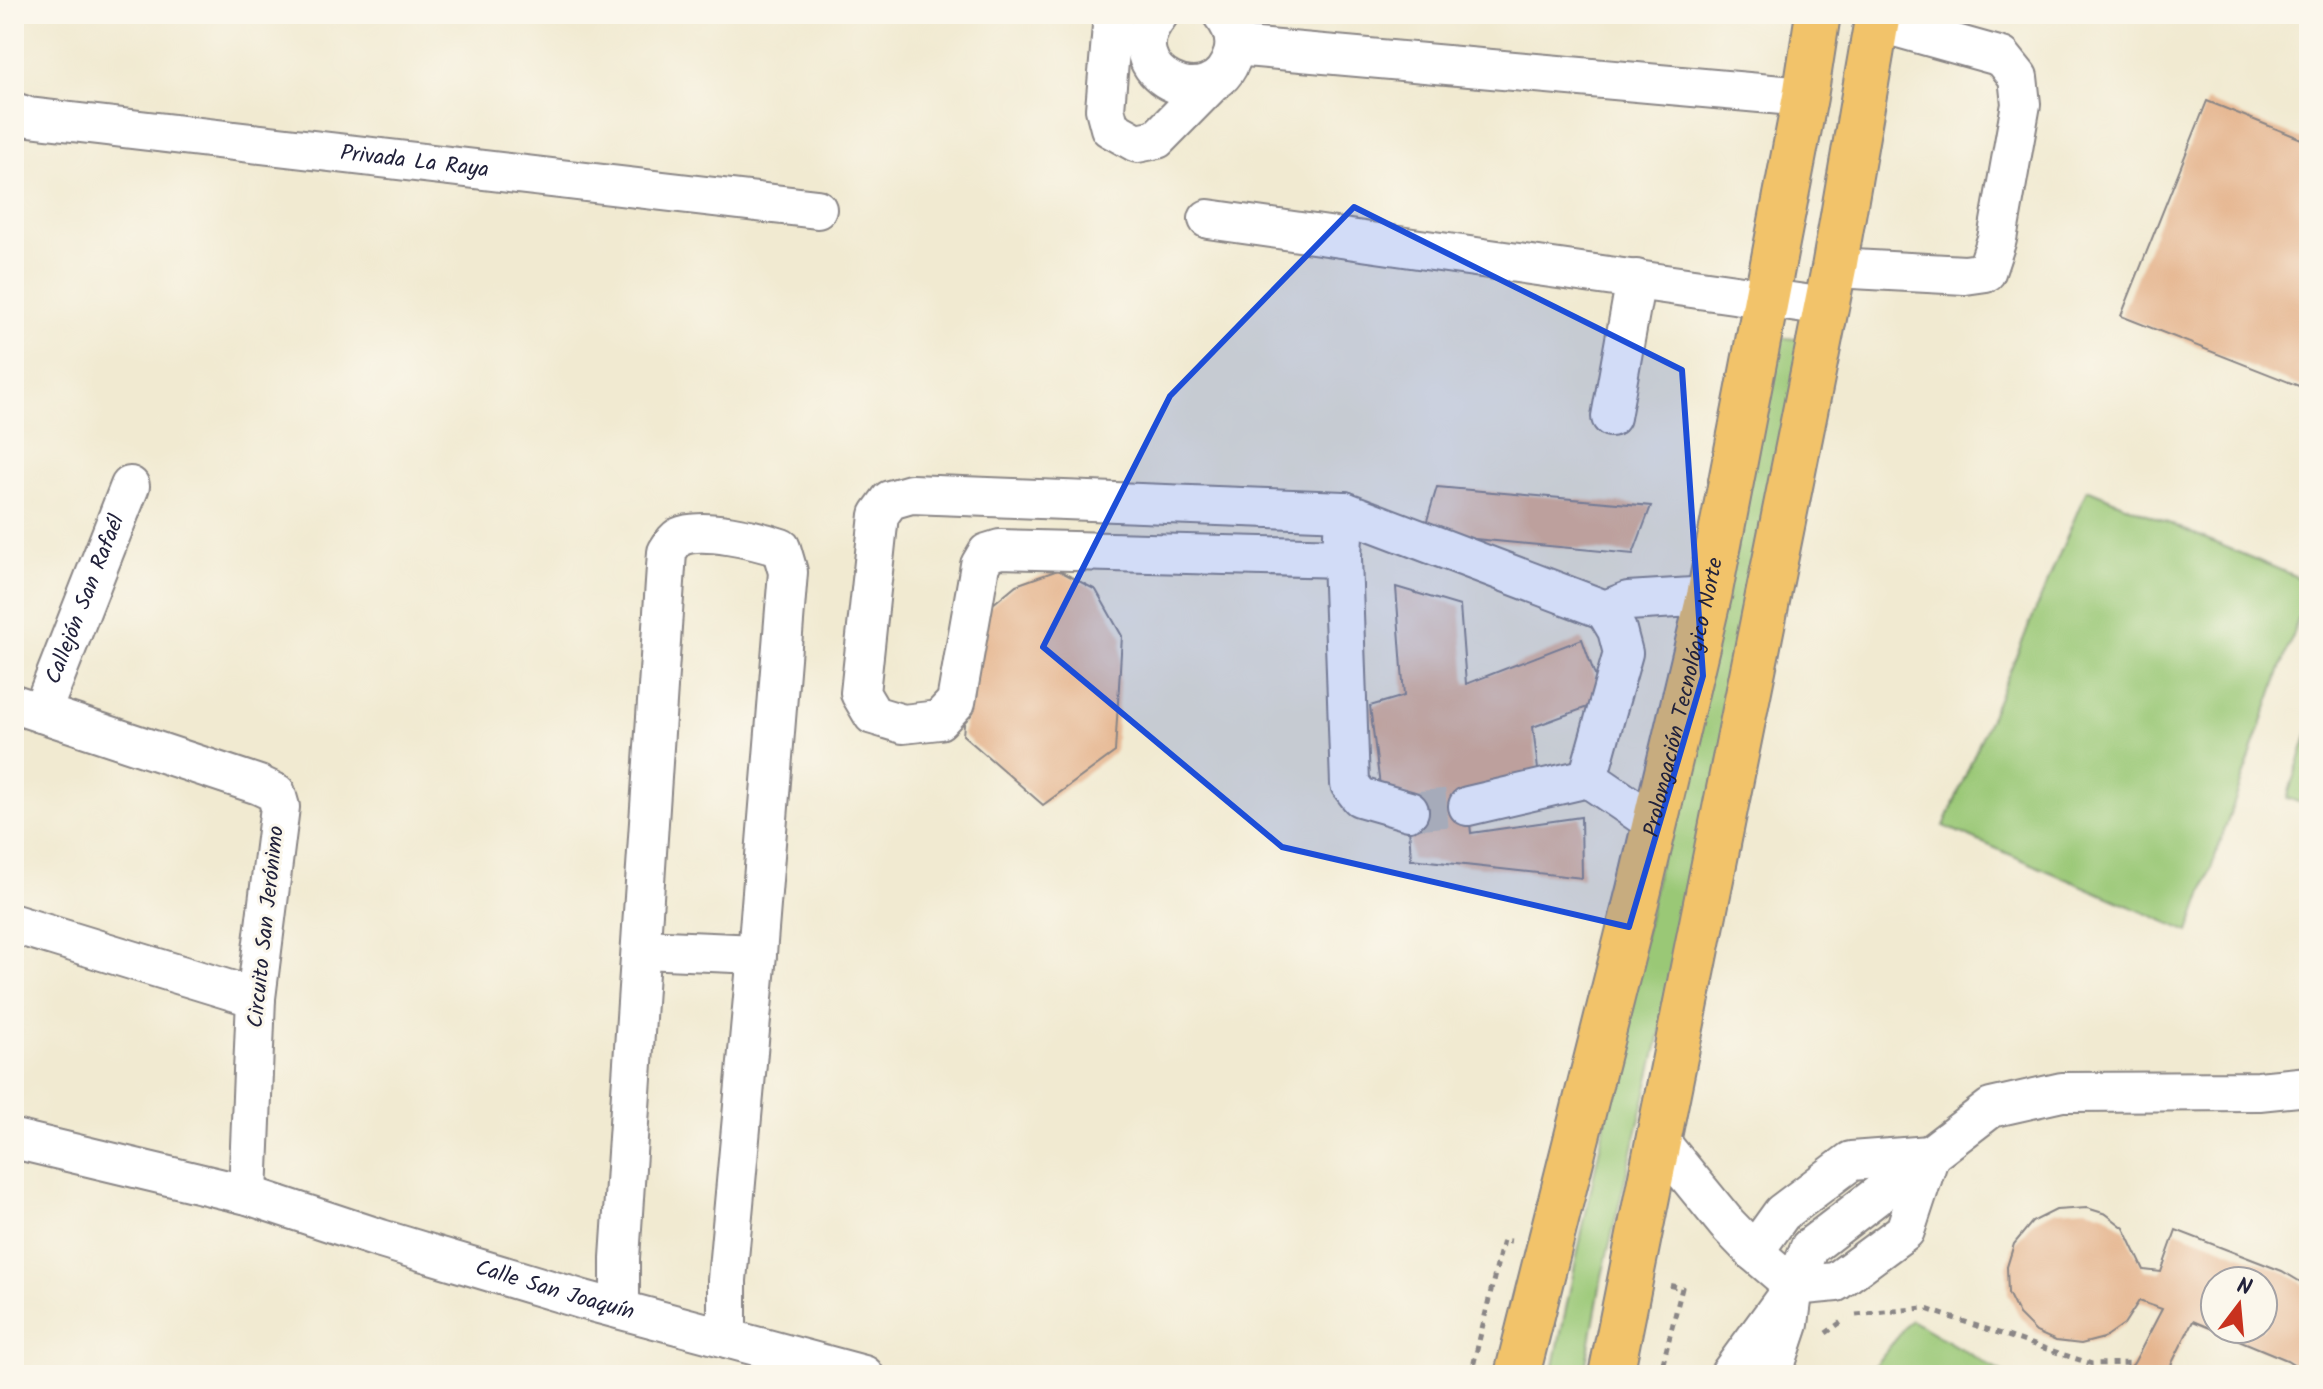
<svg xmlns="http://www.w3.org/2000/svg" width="2323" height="1389" viewBox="0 0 2323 1389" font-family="Kalam,sans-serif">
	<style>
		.green { fill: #9ac876; stroke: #5e7558; stroke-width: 2 }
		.building { fill: #e5b58f; fill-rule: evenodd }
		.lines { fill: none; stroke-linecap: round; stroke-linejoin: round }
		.minor-tunnel { stroke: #c8c2b3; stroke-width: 38; stroke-dasharray: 38 19; stroke-linecap: butt }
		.minor-casing { stroke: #8a8686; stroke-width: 42 }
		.major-casing { stroke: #8a8686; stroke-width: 48 }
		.path { stroke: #8a8686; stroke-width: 5; stroke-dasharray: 6 6; stroke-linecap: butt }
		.minor { stroke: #fff; stroke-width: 38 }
		.major { stroke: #f2c36a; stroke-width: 44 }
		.marked { fill: #1d4ed8; fill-opacity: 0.2; stroke: #1d4ed8; stroke-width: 6; stroke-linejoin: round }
		.labels { text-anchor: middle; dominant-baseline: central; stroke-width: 6; stroke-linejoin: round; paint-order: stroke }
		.street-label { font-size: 22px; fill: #22223b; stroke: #fbf7ec }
	</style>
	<rect width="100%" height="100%" fill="#fbf7ec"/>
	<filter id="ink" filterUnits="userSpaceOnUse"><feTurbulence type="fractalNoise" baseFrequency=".0125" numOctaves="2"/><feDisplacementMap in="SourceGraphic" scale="16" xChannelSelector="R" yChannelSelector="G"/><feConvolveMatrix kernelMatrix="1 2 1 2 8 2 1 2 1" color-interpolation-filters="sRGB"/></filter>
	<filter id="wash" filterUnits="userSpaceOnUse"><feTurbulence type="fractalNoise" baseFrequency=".006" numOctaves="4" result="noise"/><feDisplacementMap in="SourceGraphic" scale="32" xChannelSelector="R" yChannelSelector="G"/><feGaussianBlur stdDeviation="1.8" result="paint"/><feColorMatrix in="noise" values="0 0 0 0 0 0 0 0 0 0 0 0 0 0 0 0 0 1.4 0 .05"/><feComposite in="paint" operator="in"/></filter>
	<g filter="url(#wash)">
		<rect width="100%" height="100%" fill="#f1ead1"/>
		<g class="green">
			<path d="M1770,336L1804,340L1694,893L1602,1276L1584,1375H1552Z"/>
			<path d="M2087,489L2309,582V588L2189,932L1944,826Z"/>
			<path d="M2309,730V806L2287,798Z"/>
			<path d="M1911,1320L2006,1375H1867Z"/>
		</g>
		<g id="blocks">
			<g class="building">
				<path d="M2207,101L2309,142V390L2121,316Z"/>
				<path d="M1437,487L1651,506L1633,554L1423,534Z"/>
				<path d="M1058,570L1096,590L1122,636L1115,752L1043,805L963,735L975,619L1016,585Z"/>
				<path d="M1396,587L1460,606L1466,684L1582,639L1604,701L1533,727L1539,778L1468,806L1471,833L1581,817L1582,878L1411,859L1407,794H1381L1370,706L1404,696Z"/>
				<path d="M2087,1208L2106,1214L2124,1228L2144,1270L2161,1272L2176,1230L2282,1271L2309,1287V1374L2287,1360L2193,1321L2166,1375H2124L2134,1363L2162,1309L2139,1301L2124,1324L2104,1338L2081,1344L2056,1341L2036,1332L2019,1315L2008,1293L2007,1267L2014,1244L2032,1222L2056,1210ZM2215,1281H2263V1329H2215Z"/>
			</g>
		</g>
	</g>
	<g filter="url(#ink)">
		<use href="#blocks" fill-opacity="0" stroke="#8a8686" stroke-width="2"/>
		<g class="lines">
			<path class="minor-tunnel" d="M1409,811L1468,806"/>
			<g class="minor-casing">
				<g id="minor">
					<path d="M1113,14L1105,109L1110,128L1137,143L1157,139L1212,83"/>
					<path d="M1159,14C1110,71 1213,123 1233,54C1237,39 1232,26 1222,14"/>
					<path d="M1235,46L1805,97"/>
					<path id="s1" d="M14,112L29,117L817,209"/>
					<path d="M1208,219L1826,307"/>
					<path d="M1834,268L1965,275L1986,272L1997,239L2021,104L2018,77L2002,57L1877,22"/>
					<path d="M1611,417L1636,279"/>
					<path d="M1342,558L1000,549L987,553L980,565L956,702L939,720L903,724L873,715L860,693L879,515L890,500L911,494L1344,511"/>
					<path d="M14,704L259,785L276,793L280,807L256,998L248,1195"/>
					<path id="s2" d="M41,713L130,486"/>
					<path d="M1588,778L1623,653L1617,630L1605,610"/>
					<path d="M1468,806L1588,778L1654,823"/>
					<path d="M1409,811L1360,797L1350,784L1342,558L1344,511L1605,610L1628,601L1709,596"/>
					<path d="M14,924L256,998"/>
					<path d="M642,949L757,954"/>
					<path d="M1657,1138L1727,1224L1754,1252L1794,1286L1836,1282L1905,1231L1930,1155"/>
					<path id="s3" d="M14,1139L248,1195L381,1239L584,1300L864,1375"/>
					<path d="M1754,1252L1782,1213L1851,1161L1930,1155"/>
					<path d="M620,1309V1258L667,552C670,547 674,540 679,537C701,526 758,540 781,548L788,572L757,954L727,1280V1338"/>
					<path d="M1729,1375L1794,1286L1810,1247L1991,1108L2062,1092L2259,1091L2309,1086"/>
					<path d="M1772,1375L1789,1324L1792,1301"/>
				</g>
			</g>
			<g class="major-casing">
				<g id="major">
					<path id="s4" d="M1517,1375L1639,890L1709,596L1805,97L1818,14"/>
					<path d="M1611,1375L1834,268L1878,14"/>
				</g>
			</g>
			<g class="path">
				<path d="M1856,1315L1923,1308L2092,1364L2134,1363"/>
				<path d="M1826,1333L1844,1320"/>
				<path d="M1471,1375L1503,1240L1511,1241"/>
				<path d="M1660,1375L1682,1288L1668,1285"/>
			</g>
			<use href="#minor" class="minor"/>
			<use href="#major" class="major"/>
		</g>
	</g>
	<path class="marked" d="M1354,207L1682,370L1703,676L1629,927L1282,847L1043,647L1170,396Z"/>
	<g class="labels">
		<g class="street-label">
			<text stroke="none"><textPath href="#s1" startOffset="404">Privada La Raya</textPath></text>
			<text stroke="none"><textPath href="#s2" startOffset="122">Callejón San Rafaél</textPath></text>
			<text stroke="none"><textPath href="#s4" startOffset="698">Prolongación Tecnológico Norte</textPath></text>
			<text transform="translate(267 927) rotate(-84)">Circuito San Jerónimo</text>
			<text stroke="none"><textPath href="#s3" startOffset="562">Calle San Joaquín</textPath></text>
		</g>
	</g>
	<rect width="2323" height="1389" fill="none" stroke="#fbf7ec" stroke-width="48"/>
	<g transform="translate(2239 1305) rotate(16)"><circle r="38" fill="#fbf7ec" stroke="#a4a2a5" stroke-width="2"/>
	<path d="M0-6L14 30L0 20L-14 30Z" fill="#c8321e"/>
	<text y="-12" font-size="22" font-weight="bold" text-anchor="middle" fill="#22223b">N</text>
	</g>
</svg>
